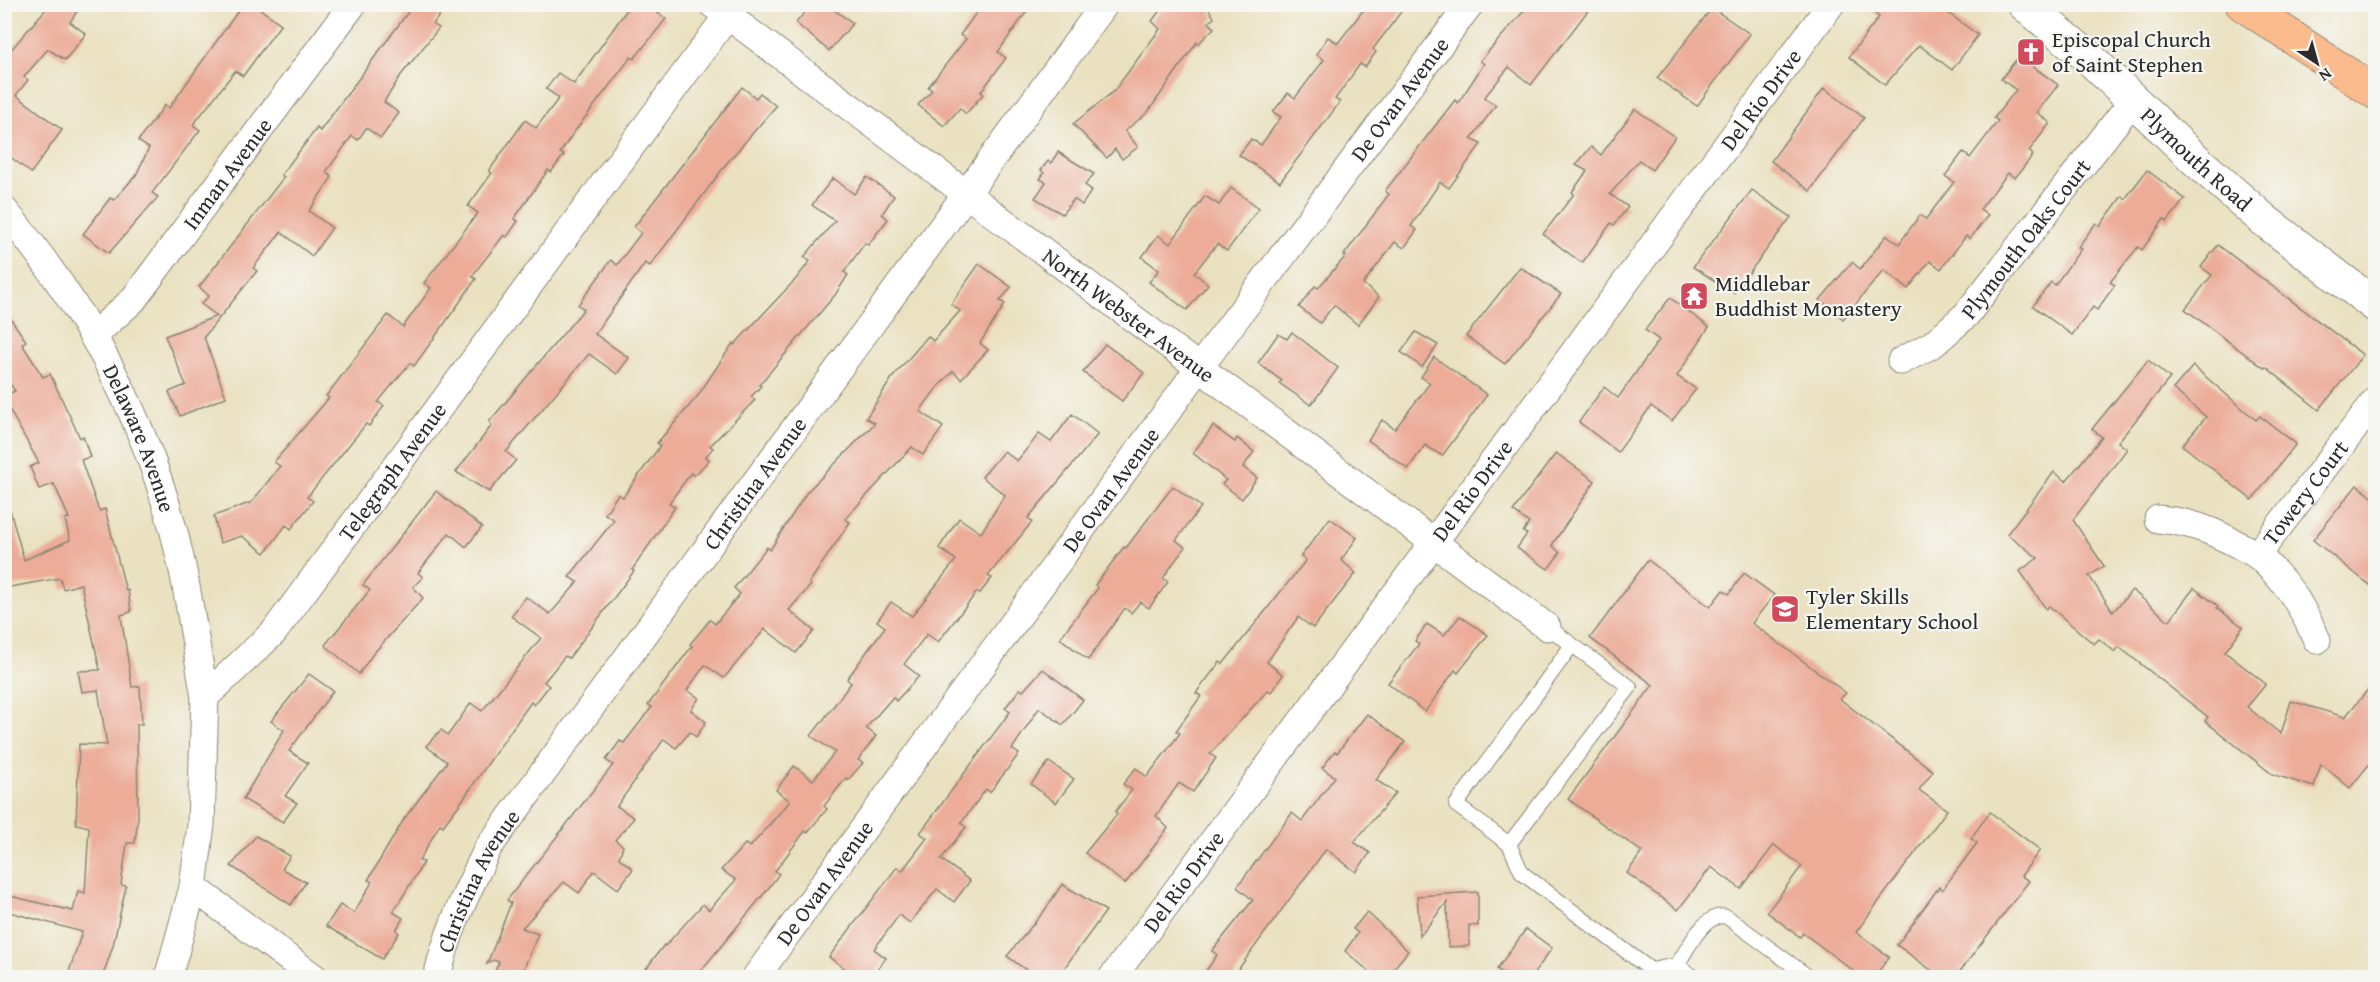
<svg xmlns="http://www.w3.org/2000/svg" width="2380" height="982" viewBox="0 0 2380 982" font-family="'Gentium Book Plus',serif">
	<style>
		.building { fill: #ecac98 }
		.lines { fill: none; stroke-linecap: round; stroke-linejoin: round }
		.service-casing { stroke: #8a8676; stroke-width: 16 }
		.minor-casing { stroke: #8a8676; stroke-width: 29 }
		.tertiary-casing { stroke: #8a8676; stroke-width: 35 }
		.motorway-casing { stroke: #8a8676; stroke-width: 35 }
		.service { stroke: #fff; stroke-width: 14 }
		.minor { stroke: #fff; stroke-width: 27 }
		.tertiary { stroke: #fff; stroke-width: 33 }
		.motorway { stroke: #fbbb8c; stroke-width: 33 }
		.labels { text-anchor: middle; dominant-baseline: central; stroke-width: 4.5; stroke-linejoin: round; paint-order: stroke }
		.poi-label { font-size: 22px; fill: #2b2b2b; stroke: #f6f6f2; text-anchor: start }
		.street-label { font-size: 22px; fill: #2b2b2b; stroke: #f6f6f2 }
	</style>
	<rect width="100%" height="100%" fill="#f6f6f2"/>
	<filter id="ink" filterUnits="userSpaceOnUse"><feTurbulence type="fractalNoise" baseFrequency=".0167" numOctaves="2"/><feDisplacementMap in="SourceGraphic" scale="12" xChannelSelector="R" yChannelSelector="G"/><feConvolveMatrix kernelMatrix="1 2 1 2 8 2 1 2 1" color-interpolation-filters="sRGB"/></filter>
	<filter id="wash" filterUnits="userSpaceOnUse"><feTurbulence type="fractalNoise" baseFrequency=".008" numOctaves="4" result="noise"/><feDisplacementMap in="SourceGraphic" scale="24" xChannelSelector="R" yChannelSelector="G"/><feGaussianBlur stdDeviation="1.35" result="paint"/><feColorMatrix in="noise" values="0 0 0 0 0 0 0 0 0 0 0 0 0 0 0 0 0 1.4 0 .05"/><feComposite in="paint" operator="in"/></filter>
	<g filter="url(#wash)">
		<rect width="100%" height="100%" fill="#eae1c0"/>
		<g id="blocks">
			<g class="building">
				<path d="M50,4H82L70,22L86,34L65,60L48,49L24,77L28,80L16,95L62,130L31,173L4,152V58Z"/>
				<path d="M243,4H253L281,24L243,76L235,71L193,125L200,130L152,193L158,197L109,253L83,234L110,198L114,200L136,175L149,148L138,141L165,105L169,108Z"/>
				<path d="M414,4H448L433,24L439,28L401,75L384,102L399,113L381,138L366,128L358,140L352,136L326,172L332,177L309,211L332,228L312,256L281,232L253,268L257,271L204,337L226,397L180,416L169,392L186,385L165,336L217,316L201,304L209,296L199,287L284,177L281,175L317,128L320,131Z"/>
				<path d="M631,4H645L666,19L634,59L631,57L572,135L560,153L564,155L551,172L548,170L514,219L518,221L507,237L504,235L472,276L476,279L445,323L414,366L410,363L378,402L384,406L369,426L366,424L307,497L313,501L291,529L286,525L265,553L242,536L220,543L214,516L252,502L280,466L274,462L329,398L326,396L388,315L403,327L431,288L424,283L478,213L468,206L492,173L489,171L525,120L536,128L559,98L546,89L558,73L574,84Z"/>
				<path d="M812,4H825L853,23L829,51L796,23Z"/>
				<path d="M983,4H1032L998,52L1006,58L981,92L983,94L966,114L960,108L944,126L918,105L932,90L928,87L966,39L960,35Z"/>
				<path d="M1165,4H1206L1214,18L1209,22L1214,28L1198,44L1197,42L1148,112L1125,131L1138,147L1122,159L1115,149L1107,158L1073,124L1114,91L1160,29L1152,21Z"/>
				<path d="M1368,4H1407L1373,49L1376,52L1365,67L1360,64L1335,99L1340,102L1280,182L1239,155L1251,139L1261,145L1281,117L1273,112L1288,93L1295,98L1324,60L1316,54L1328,37L1338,43Z"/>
				<path d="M1530,4H1593L1531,85L1509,67L1484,98L1496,105L1471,139L1481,144L1449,188L1440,182L1411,226L1417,230L1404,248L1395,242L1363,284L1379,297L1358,325L1334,305L1320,323L1299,307L1315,286L1318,288L1346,256L1344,255L1389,194L1385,191L1455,100L1458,103L1484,64L1480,61Z"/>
				<path d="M1863,4H1936L1978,35L1952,70L1919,45L1885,85L1849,57L1879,17Z"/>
				<path d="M1712,8L1750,34L1697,106L1657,78Z"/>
				<path d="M2019,56L2058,85L2037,112L2050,123L2029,151L2033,155L2015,178L2008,173L1980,209L1988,215L1970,239L1966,236L1941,269L1930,261L1908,289L1884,270L1843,319L1820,300L1852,262L1860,269L1887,235L1899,244L1920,215L1926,219L1954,182L1945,176L1963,152L1970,158L1998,121L1994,118L2016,90L2001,79Z"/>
				<path d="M742,87L756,98L760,93L776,106L727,163L650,266L645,263L595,334L629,358L617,374L589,354L506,452L516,460L489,492L456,472L492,425L489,422L584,309L578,305L611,260L617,265L641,233L634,227Z"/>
				<path d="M1824,88L1864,118L1810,191L1771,161Z"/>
				<path d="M1635,109L1675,137L1652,170L1639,160L1610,194L1628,207L1614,225L1611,223L1582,263L1543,234L1574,194L1572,192L1587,171L1576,165L1591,147L1601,155Z"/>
				<path d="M1058,152L1094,174L1085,185L1092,190L1082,205L1074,199L1062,214L1035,198L1046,182L1040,179L1044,173L1041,170L1048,161L1051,163Z"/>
				<path d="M2147,170L2185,199L2167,222L2164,219L2142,250L2138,247L2110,282L2115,285L2097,310L2093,307L2072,335L2033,306L2051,282L2055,285L2081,249L2078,247L2096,223L2100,226L2122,196L2125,199Z"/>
				<path d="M867,177L894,196L882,214L888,219L868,245L865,243L844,272L848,275L835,295L759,385L761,386L751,397L755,400L710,446L713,448L706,456L709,460L694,476L691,473L669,503L675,507L632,570L634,571L569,658L565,656L544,682L549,686L534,705L531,702L459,805L443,826L440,824L419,861L424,862L393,912L403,918L396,930L399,933L382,959L326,926L340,905L354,913L372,882L368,880L404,819L447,762L426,746L441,730L448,735L471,703L482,711L541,638L511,616L526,597L550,614L578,582L569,577L614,520L605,514L618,494L623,497L660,446L657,443L697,397L733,343L734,345L796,279L810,261L804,257L835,221L812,205L833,178L854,194Z"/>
				<path d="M1231,188L1259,208L1227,251L1217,244L1194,273L1208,284L1187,310L1149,282L1159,270L1142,257L1158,235L1170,244L1205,196L1219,205Z"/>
				<path d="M1752,190L1791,217L1734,293L1693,267Z"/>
				<path d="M2218,245L2363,355L2319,410L2266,367L2264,368L2185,309L2212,275L2201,267Z"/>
				<path d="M979,264L1011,287L1000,301L1005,304L980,343L988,350L961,379L953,371L936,389L920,411L943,427L923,455L912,447L845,519L850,522L809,583L811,585L789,610L814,631L796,653L765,629L724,678L705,665L687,690L699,698L691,710L706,722L696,737L690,732L676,748L664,739L617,806L634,818L615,840L623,846L619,858L633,869L618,889L594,871L579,893L564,882L522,928L538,934L520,978H492L499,962L493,960L487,964L511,903L507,900L613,765L606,760L620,741L624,743L652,707L648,705L692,646L690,644L710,620L715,624L740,594L734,588L767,547L770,550L807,492L875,423L866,418L892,378L928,336L933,341L960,311L951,304Z"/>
				<path d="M1520,267L1561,294L1505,364L1466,336Z"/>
				<path d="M1670,298L1709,327L1677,376L1696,389L1672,421L1651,406L1618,452L1579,422L1604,387L1618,398L1659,340L1645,330Z"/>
				<path d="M4,309L26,341L22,344L43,377L50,374L80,438L83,436L90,457L81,460L99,511L105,509L126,591L128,590L131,612L121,615L132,687L140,686L142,724H137L138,817L135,843H127L121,885L126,886L113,946L102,978H67L82,932L6,911L10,896L73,911L78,891L85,893L89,827L76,824L79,744L107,745L98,690L82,692L78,671L100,670L81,584L63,589L60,578L4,588V511L10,510L24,560L70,540L65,519L69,518L54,484L39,489L30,467L39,463L4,400V396L15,391L4,375Z"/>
				<path d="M1292,332L1338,368L1311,405L1279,383L1282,381L1258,363L1278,334L1287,339Z"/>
				<path d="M1416,332L1438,345L1422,367L1401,352Z"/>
				<path d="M1105,344L1144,373L1122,401L1083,372Z"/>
				<path d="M1434,357L1487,395L1442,456L1425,445L1408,469L1368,440L1382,420L1395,429L1430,383L1421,377Z"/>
				<path d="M2148,360L2170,378L2118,442L2127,449L2073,520L2104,566L2089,576L2113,612L2132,590L2169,621L2194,588L2218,606L2217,608L2243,627L2225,652L2266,684L2247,707L2281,734L2291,701L2345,717L2376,680V756L2350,788L2321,764L2314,787L2272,774L2205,721L2208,717L2119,647L2115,652L2099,639L2094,644L2049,606L2046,609L2020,571L2038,558L2007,534L2054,472L2066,481L2102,437L2092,429Z"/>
				<path d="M2193,366L2256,420L2260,416L2296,444L2252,500L2182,445L2206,417L2173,389Z"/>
				<path d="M1072,414L1098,434L1028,518L1032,522L988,576L992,578L980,593L977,592L938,642L927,634L904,664L919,676L896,701L893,697L866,728L876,736L858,760L863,763L848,780L846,778L824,806L827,809L807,833L805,831L775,871L779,874L767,890L695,978H639L664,945L665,946L703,904L709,910L736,880L721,870L745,844L750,847L790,801L776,790L794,766L813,780L835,752L811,736L851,683L847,679L885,627L877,621L891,602L912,616L956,560L939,548L959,518L981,533L1005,495L982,477L1004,451L1017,461L1039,434L1051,442Z"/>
				<path d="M1213,426L1235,442L1237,438L1254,452L1243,467L1257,478L1242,499L1222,484L1226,480L1193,453Z"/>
				<path d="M1556,453L1595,481L1552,545L1560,553L1548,569L1517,548L1527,534L1523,532L1529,523L1513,511Z"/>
				<path d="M2357,485L2376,500V590L2313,540Z"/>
				<path d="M1173,486L1201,507L1176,540L1185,547L1163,578L1168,582L1149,608L1140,602L1131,613L1125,608L1088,660L1060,638L1098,588L1095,585L1124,547L1126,548Z"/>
				<path d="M436,491L482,527L466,547L449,533L418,573L423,577L413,587L423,598L372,655L359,674L325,645L370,590L363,585Z"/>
				<path d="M1330,518L1357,538L1341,560L1356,573L1313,628L1298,617L1267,662L1283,675L1271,692L1268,690L1210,754L1216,758L1193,792L1179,783L1156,816L1168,828L1125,884L1085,853L1117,814L1115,812L1132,790L1123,784L1136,768L1147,777L1180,733L1176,731L1201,696L1196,693L1220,662L1223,664L1306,560L1301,556Z"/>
				<path d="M1648,560L1710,607L1723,590L1729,594L1744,573L1774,595L1752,623L1846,693L1840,699L1933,771L1919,790L1947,810L1856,932L1889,957L1874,978H1863L1803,933L1800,937L1767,912L1802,866L1774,845L1741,889L1711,867L1678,910L1627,873L1642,852L1568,799L1653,685L1590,638Z"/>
				<path d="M1460,616L1488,635L1458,673L1455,670L1425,712L1388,683L1419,644L1415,641L1427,624L1444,635Z"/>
				<path d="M1043,669L1083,700L1063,725L1039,708L1012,749L1019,754L990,792L986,789L961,823L966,827L941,859L970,881L954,902L937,889L910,923L899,915L874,949L886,958L871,978H858L829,957L897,867L902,871L927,838L920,833L1010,712L1005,708L1020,689L1023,691Z"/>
				<path d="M309,674L333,691L289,751L308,763L285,796L297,803L283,822L243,799L284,730L271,721Z"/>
				<path d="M1367,714L1405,742L1376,780L1396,793L1354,842L1370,853L1356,872L1326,849L1232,978H1201L1217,955L1212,951L1253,900L1237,887L1292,813L1302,821L1335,777L1322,768L1335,751L1337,753Z"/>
				<path d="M1049,762L1074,779L1056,803L1031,784Z"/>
				<path d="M1990,812L2040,850L2021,876L2029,881L1955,978H1942L1897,945L1939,887L1942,890L1977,843L1971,838Z"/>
				<path d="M256,836L290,856L282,869L306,882L291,905L231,866Z"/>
				<path d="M1062,884L1106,911L1057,978H1037L1007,956L1045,910Z"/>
				<path d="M1478,892V926L1469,925V946L1448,947L1447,902L1420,936L1417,896Z"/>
				<path d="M1367,912L1408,951L1386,978H1377L1345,951L1358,933L1353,929Z"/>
				<path d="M1526,929L1552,948L1531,978H1510L1497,969Z"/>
			</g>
		</g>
	</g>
	<g filter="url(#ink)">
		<use href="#blocks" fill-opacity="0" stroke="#8a8676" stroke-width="1.5"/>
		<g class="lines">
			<g class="service-casing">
				<g id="service">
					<path d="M1547,627L1556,633L1630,687L1509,844L1456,805L1572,645"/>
					<path d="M1509,844L1522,873L1651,970L1677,965C1688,949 1705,910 1727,917L1810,978"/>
					<path d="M1677,965L1695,978"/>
				</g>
			</g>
			<g class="minor-casing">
				<g id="minor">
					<path id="s1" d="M712,4L1547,627"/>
					<path id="s2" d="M4,210C91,313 154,434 182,566C191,609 197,653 205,697"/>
					<path id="s3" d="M94,335L133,300L353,4"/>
					<path id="s4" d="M1901,361L1933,344L1966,315L2134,99"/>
					<path d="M2158,519C2198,522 2223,536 2257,555"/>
					<path id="s5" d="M2317,640C2299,601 2289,584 2257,555L2376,400"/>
					<path d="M193,887L315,978"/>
					<path id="s6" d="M168,978L193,887L201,825L205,697L274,632L736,4"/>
					<path id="s7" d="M437,978C447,931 468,890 488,848L1105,4"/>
					<path id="s8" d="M755,978L1199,368L1470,4"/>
					<path id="s9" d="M1112,978L1831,4"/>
				</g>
			</g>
			<g class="tertiary-casing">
				<g id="tertiary">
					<path id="s10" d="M2024,4L2086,55L2198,162L2264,220L2376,306"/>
				</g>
			</g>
			<g class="motorway-casing">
				<path id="motorway" d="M2242,4L2376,93"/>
			</g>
			<use href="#service" class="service"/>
			<use href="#minor" class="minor"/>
			<use href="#tertiary" class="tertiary"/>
			<use href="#motorway" class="motorway"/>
		</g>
	</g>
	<defs>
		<g id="church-square" transform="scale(1.5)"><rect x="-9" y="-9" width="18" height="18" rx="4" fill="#d1495b" stroke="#f6f6f2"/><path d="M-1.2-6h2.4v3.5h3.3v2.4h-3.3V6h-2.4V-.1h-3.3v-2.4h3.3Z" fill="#fff"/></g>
		<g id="temple-square" transform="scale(1.5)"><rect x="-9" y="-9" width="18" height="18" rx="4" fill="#d1495b" stroke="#f6f6f2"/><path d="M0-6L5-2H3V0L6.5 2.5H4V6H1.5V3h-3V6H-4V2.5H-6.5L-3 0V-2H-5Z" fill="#fff"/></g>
		<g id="school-square" transform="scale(1.5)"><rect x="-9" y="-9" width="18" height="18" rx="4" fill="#d1495b" stroke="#f6f6f2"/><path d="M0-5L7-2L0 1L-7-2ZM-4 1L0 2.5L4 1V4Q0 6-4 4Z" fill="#fff"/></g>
	</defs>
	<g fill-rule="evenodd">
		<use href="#church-square" x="2031" y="52"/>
		<use href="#temple-square" x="1694" y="296"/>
		<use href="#school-square" x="1785" y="609"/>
	</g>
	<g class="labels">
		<g class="poi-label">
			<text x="2052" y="39">Episcopal Church<tspan x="2052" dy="25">of Saint Stephen</tspan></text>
			<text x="1715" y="283">Middlebar<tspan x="1715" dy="25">Buddhist Monastery</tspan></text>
			<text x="1806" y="596">Tyler Skills<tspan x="1806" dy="25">Elementary School</tspan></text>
		</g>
		<g class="street-label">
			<text stroke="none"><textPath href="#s8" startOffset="1090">De Ovan Avenue</textPath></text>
			<text stroke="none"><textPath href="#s9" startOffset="1092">Del Rio Drive</textPath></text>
			<text stroke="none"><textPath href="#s10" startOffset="232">Plymouth Road</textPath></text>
			<text stroke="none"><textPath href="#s3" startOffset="210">Inman Avenue</textPath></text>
			<text stroke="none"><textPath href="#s4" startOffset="177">Plymouth Oaks Court</textPath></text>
			<text stroke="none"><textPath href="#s1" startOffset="520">North Webster Avenue</textPath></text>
			<text stroke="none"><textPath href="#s2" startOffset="267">Delaware Avenue</textPath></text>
			<text stroke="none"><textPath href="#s6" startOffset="579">Telegraph Avenue</textPath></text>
			<text stroke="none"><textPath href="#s7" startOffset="592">Christina Avenue</textPath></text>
			<text stroke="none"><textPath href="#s8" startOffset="604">De Ovan Avenue</textPath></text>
			<text stroke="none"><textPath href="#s9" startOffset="606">Del Rio Drive</textPath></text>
			<text stroke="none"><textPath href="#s5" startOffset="184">Towery Court</textPath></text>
			<text stroke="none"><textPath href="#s7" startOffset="106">Christina Avenue</textPath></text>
			<text stroke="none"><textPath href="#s8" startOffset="118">De Ovan Avenue</textPath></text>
			<text stroke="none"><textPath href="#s9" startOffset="120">Del Rio Drive</textPath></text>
		</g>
	</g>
	<rect width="2380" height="982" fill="none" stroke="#f6f6f2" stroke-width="24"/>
	<g transform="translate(2317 63) rotate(144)" stroke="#f6f6f2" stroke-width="4.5" paint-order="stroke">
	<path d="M0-4.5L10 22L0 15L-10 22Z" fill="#2b2b2b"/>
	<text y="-9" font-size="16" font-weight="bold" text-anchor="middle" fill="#2b2b2b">N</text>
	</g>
</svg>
